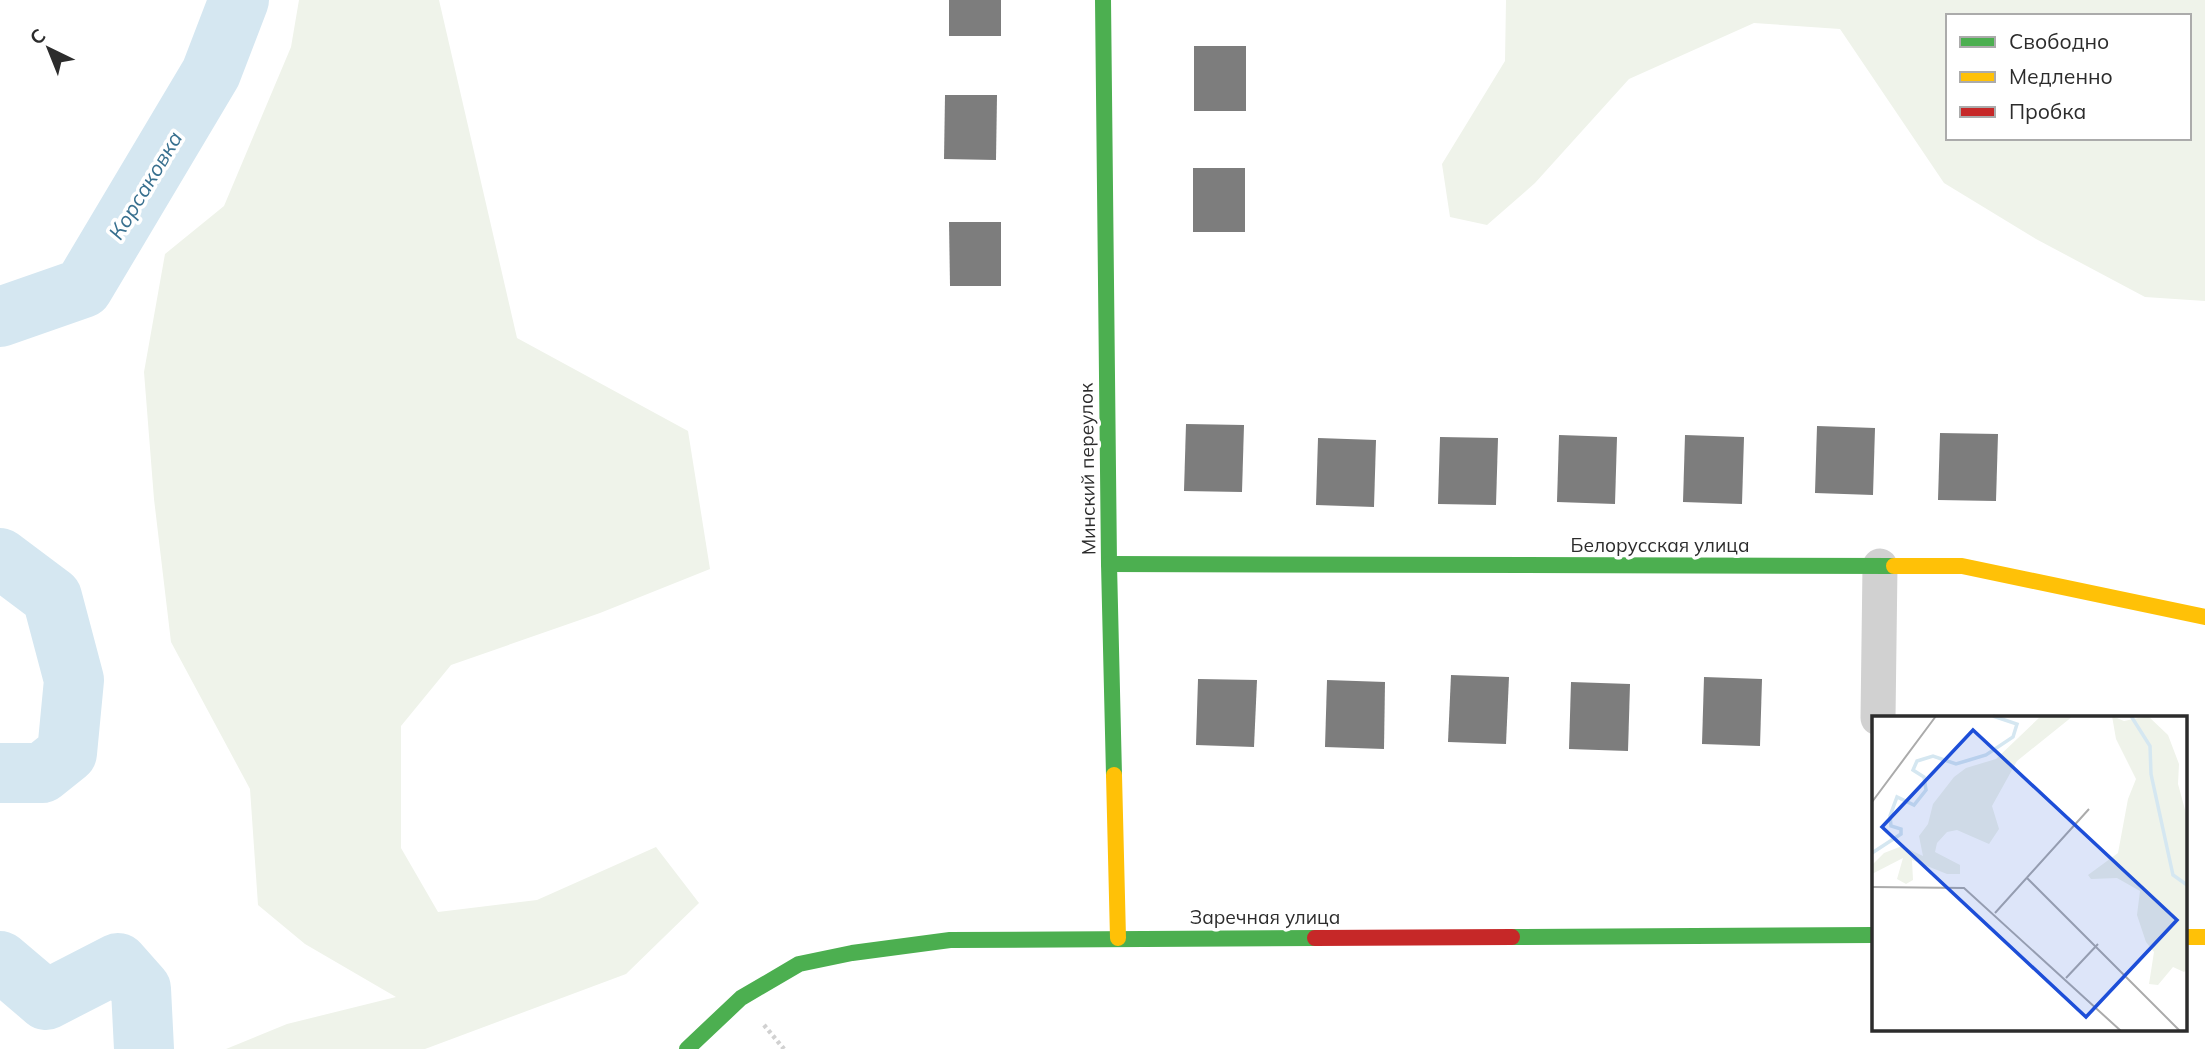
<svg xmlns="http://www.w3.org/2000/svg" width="2205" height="1049" viewBox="0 0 2205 1049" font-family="Mulish,sans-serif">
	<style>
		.green { fill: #eff3ea; fill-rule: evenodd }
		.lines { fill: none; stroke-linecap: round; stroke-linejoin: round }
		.river { stroke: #d5e7f1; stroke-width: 60 }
		.building { fill: #7d7d7d }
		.path { stroke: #d1d1d1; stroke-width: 4.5; stroke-dasharray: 3.5 3.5; stroke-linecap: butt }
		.street { stroke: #d1d1d1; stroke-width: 35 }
		.fast { stroke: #4caf50; stroke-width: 16 }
		.slow { stroke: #ffc107; stroke-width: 16 }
		.jam { stroke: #c62828; stroke-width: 16 }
		.labels { text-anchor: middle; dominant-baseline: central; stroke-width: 7; stroke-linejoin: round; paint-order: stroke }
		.street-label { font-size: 19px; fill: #2c2c2c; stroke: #fff }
		.water-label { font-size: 21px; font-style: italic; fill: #38708f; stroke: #fff }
		.inset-river { fill: none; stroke: #d5e7f1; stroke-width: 3.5 }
		.inset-road { fill: none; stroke: #ababab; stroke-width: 2 }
		.view { fill: #1d4ed8; fill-opacity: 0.15; stroke: #1d4ed8; stroke-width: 3.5 }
		.inset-edge { fill: none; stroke: #2c2c2c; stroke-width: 3.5 }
	</style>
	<rect width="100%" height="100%" fill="#fff"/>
	<g class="green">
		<path d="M299,0H439L517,338L688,431L710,569L600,613L451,665L401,726V848L438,912L537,900L656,847L699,903L626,974L425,1049H226L287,1024L396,997L305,944L258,905L250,789L171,642L154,499L144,372L165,254L224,206L291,47Z"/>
		<path d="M1506,0H2205V301L2145,297L2036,239L1944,183L1840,29L1754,23L1629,79L1535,183L1487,225L1450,217L1442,164L1505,61ZM1948,16H2189V138H1948Z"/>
	</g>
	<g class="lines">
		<g class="river">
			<path d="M0,317L83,288L211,73L239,0"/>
			<path d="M0,558L52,597L74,680L67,753L42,773H0"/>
			<path d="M0,961L46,1000L118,963L141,989L144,1049"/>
		</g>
	</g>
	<g class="building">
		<rect x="949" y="0" width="52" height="36"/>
		<rect x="1194" y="46" width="52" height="65"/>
		<path d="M945,95H997L996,160L944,159Z"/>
		<rect x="1193" y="168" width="52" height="64"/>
		<path d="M949,222H1001V286H950Z"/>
		<path d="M1186,424L1244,425L1242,492L1184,491Z"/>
		<path d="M1817,426L1875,428L1873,495L1815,493Z"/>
		<path d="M1940,433L1998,434L1996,501L1938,500Z"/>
		<path d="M1559,435L1617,437L1615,504L1557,502Z"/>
		<path d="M1685,435L1744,437L1742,504L1683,502Z"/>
		<path d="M1440,437L1498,438L1496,505L1438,504Z"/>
		<path d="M1318,438L1376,440L1374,507L1316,505Z"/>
		<path d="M1451,675L1509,677L1506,744L1448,742Z"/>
		<path d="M1704,677L1762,679L1760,746L1702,744Z"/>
		<path d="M1198,679L1257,680L1254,747L1196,745Z"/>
		<path d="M1327,680L1385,682L1384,749L1325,747Z"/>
		<path d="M1571,682L1630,684L1628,751L1569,749Z"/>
	</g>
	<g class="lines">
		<path class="path" d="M764,1025L784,1049"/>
		<path class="street" d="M1878,718L1880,566"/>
		<g class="fast">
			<path d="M1103,0L1109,564L1114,775"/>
			<path d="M1109,564L1894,566"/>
			<path d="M1512,937L1874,935"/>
			<path d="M687,1049L741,998L799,964L852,953L950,940L1315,938"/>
		</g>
		<g class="slow">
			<path d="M1894,566H1962L2205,617"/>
			<path d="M1114,775L1118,938"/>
			<path d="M2186,937H2205"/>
		</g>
		<path class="jam" d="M1315,938L1512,937"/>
	</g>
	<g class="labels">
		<g class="street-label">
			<text transform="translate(1087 469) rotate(-91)">Минский переулок</text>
			<text x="1660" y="545">Белорусская улица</text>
			<text x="1265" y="917">Заречная улица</text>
		</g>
		<g class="water-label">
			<text transform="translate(145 185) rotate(-59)">Корсаковка</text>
		</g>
	</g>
	<g transform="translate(1872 716)">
		<rect width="315" height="315" fill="#fff"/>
		<path d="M169,0H201L145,45L120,90L127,113L117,128L85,114L75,116L65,127L63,136L88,149V158H75L40,144L41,164L34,168L25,163L31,142L0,158V149L12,137L30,130L51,140L47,120L56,108L61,88L82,61L94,52L124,43ZM240,0L252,5L276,0L296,19L307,48L306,68L315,101V253L312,256L301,251L286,269L277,268L282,236L274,226L265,199L268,175L245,162L219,163L216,159L246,137L256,83L264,63L244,23Z" fill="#eff3ea"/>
		<path class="inset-river" d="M259,0L278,30L279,58L301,159L315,169M0,137L29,118V113L19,110L18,100L25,81L42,89L54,74L52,61L41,54L45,45L61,40L84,48L114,39L141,21L145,8L121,0"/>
		<path class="inset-road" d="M0,86L64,0M155,162L308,315M0,171L92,172L249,315M123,197L217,93M194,262L226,228"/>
		<path class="view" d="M101,14L305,204L214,301L10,111Z"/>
		<rect width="315" height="315" class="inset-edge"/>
	</g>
	<rect x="1946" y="14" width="245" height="126" fill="#ffffff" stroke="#ababab" stroke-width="2"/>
	<rect x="1960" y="37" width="35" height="10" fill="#4caf50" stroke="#ababab" stroke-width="2"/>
	<text x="2009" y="49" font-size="21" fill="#2c2c2c">Свободно</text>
	<rect x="1960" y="72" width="35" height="10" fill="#ffc107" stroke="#ababab" stroke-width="2"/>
	<text x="2009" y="84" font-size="21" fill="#2c2c2c">Медленно</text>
	<rect x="1960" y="107" width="35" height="10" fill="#c62828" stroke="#ababab" stroke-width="2"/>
	<text x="2009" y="119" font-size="21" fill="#2c2c2c">Пробка</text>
	<g transform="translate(49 49) rotate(317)" stroke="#ffffff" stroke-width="5" paint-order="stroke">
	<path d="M0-5L12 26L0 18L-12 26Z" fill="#2c2c2c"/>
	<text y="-10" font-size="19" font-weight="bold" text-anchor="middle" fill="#2c2c2c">С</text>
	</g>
</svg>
